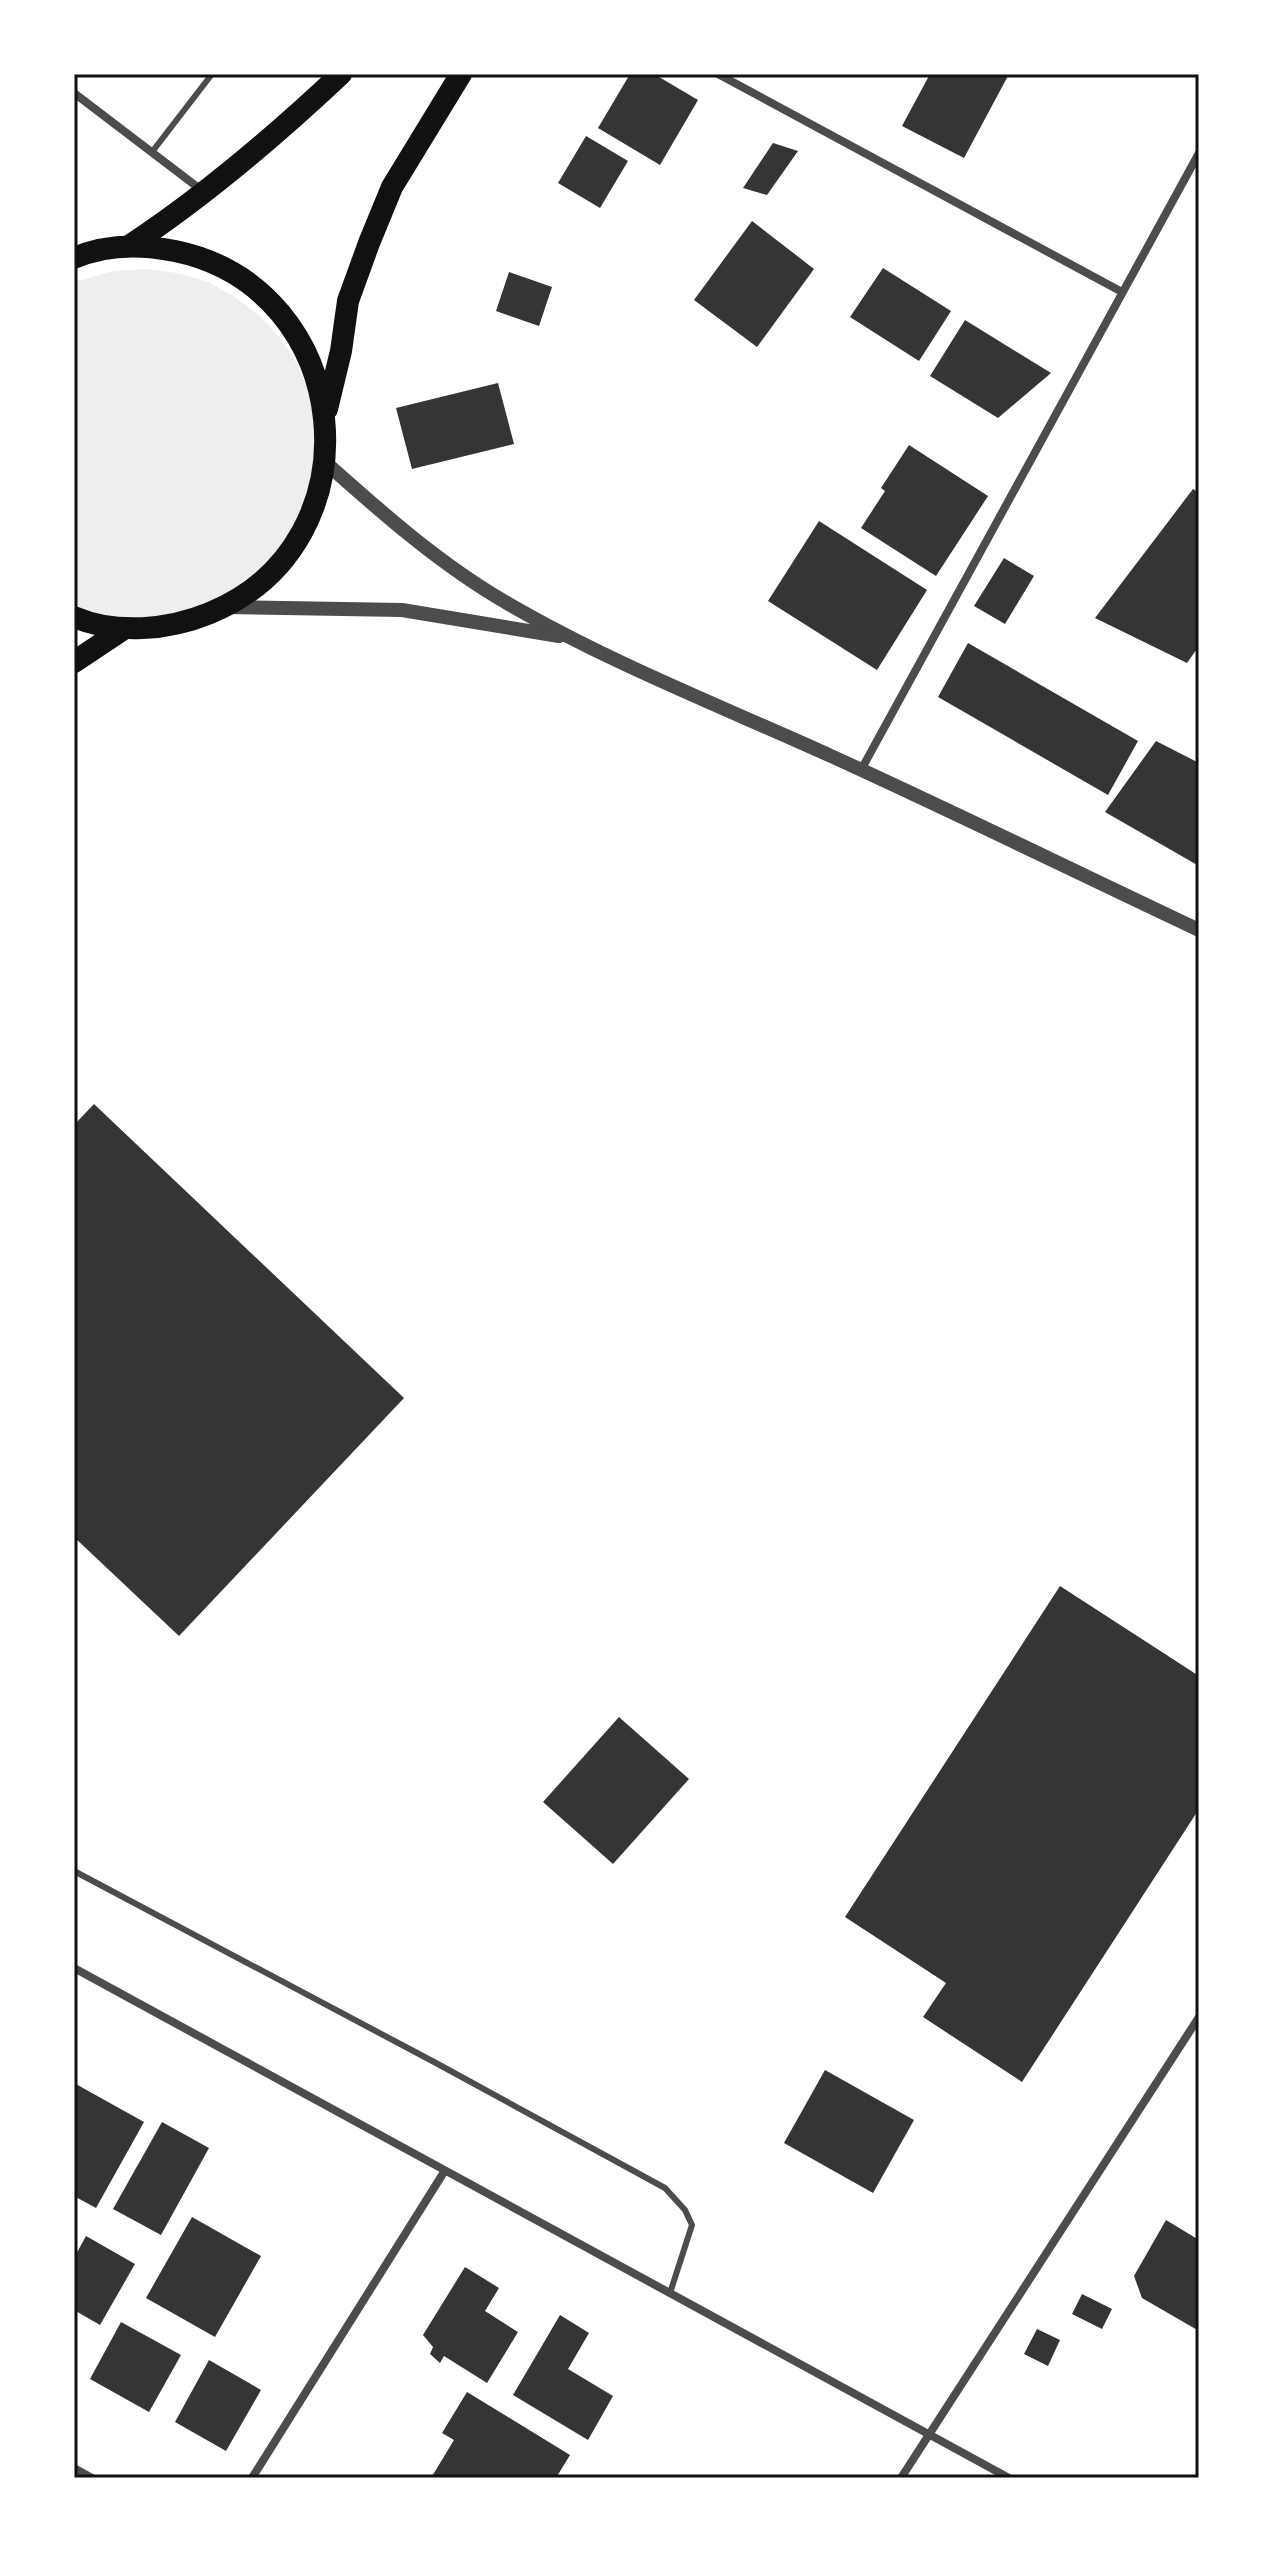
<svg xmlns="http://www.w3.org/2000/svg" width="1273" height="2552" viewBox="0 0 1273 2552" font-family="'Noto Sans',sans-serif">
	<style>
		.green { fill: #eee }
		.building { fill: #353535 }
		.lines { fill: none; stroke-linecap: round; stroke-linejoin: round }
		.service { stroke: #4c4c4c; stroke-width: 6 }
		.minor { stroke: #4c4c4c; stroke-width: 8 }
		.tertiary { stroke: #4c4c4c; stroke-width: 14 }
		.trunk { stroke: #111; stroke-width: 22 }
		.neatline { fill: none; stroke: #111; stroke-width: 3 }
	</style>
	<rect width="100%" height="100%" fill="#fff"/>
	<path class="green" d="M146,269L177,273L208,282L235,297L260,316L282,340L299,367L310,396L316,433L315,473L304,512L258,577L194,612L129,620L87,611L74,605V282L114,271Z"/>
	<g class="building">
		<path d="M630,74H654L698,100L660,165L598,128Z"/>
		<path d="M930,74H1009L964,158L902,126Z"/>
		<path d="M586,136L628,161L600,208L558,183Z"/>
		<path d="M773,143L798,151L767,195L743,188Z"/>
		<path d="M752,221L814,269L757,347L694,300Z"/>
		<path d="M883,268L951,311L919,361L850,317Z"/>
		<path d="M509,272L552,287L539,326L496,311Z"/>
		<path d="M965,320L1051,373L998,418L930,376Z"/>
		<path d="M498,383L514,444L412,469L396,408Z"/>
		<path d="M909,445L988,496L936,576L861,528L885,491L881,488Z"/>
		<path d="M1193,489L1199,493V646L1187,663L1095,618Z"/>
		<path d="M819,521L927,590L877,670L768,601Z"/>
		<path d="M1004,558L1034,576L1005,624L974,606Z"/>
		<path d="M968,643L1138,741L1108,795L938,697Z"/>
		<path d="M1156,741L1199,763V866L1105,812Z"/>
		<path d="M94,1104L404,1398L179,1636L74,1537V1125Z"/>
		<path d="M1060,1586L1199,1676V1809L1022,2082L923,2017L946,1983L845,1917Z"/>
		<path d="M619,1717L689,1779L613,1864L543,1802Z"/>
		<path d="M825,2070L914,2120L873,2193L784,2143Z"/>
		<path d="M74,2083L144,2122L96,2208L74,2196Z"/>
		<path d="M162,2122L209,2148L161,2235L113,2209Z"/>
		<path d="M192,2217L261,2256L215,2337L146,2298Z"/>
		<path d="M1166,2220L1199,2240V2331L1142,2298L1134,2276Z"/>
		<path d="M86,2236L135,2264L100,2325L74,2310V2258Z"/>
		<path d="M465,2267L499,2288L485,2311L518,2332L487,2383L444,2356L440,2363L430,2354L433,2347L423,2335Z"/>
		<path d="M1082,2294L1112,2309L1102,2329L1072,2314Z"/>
		<path d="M560,2315L589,2333L568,2369L613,2396L588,2440L513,2395Z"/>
		<path d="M121,2322L181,2355L149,2412L90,2379Z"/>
		<path d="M1037,2329L1060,2340L1048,2366L1024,2354Z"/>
		<path d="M209,2360L261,2390L226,2451L175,2422Z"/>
		<path d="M467,2392L570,2455L556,2478H431L454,2440L442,2433Z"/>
	</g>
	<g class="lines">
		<g class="service">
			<path d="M152,152L212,74"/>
			<path d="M74,1871L436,2063L665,2188L685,2210L692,2225L670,2293"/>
		</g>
		<g class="minor">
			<path d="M718,74L1122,292"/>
			<path d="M74,93L204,192"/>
			<path d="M861,770L1199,153"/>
			<path d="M74,1968L1009,2478"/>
			<path d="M74,2468L92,2478"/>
			<path d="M252,2478L444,2172"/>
			<path d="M901,2478L1199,2017"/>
		</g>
		<g class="tertiary">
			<path d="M325,462C382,513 441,565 507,603C610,663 723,707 831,756C954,812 1076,872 1199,930"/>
			<path d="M224,607L402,610L559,636"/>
		</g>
		<g class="trunk">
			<path d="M129,246C205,196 274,137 341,74"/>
			<path d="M74,258C106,244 141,244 175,251C355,288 381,543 210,613C169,630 116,635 74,617"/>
			<path d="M327,409L341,351L348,301L369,243L392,187L461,74"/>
			<path d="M74,662L125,628"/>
		</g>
	</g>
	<rect width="1273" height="2552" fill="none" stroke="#ffffff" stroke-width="152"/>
	<rect x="76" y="76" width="1121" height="2400" class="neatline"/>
</svg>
